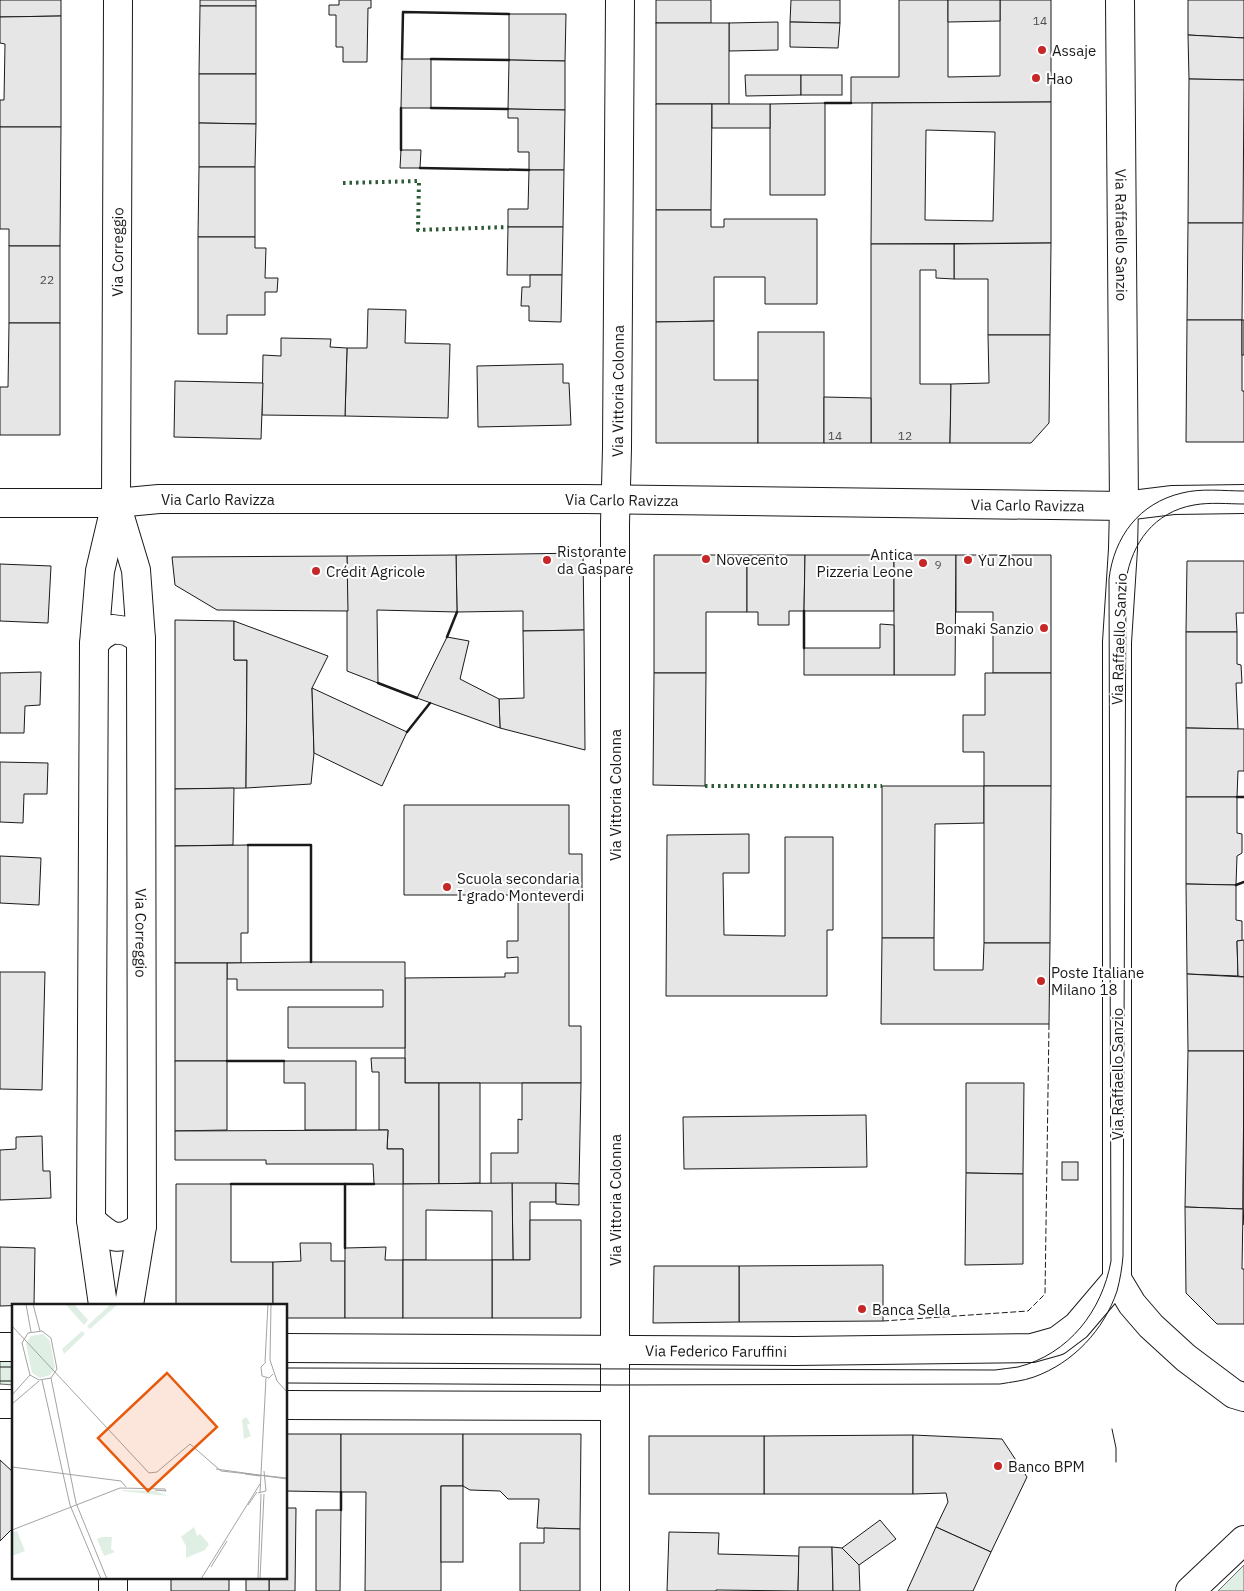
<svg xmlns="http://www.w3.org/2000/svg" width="1244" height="1591" viewBox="0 0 1244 1591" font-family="'IBM Plex Sans',sans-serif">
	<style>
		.green { fill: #e0efe3; stroke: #6a6a6a }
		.building { fill: #e6e6e6; stroke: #1a1a1a; fill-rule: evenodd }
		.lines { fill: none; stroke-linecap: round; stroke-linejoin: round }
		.minor-casing { stroke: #1a1a1a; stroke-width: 30 }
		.tertiary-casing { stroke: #1a1a1a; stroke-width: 30 }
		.minor { stroke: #fff; stroke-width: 28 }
		.tertiary { stroke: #fff; stroke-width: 28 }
		.tram { stroke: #1a1a1a; stroke-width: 1 }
		.hedge { stroke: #2b5a34; stroke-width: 4; stroke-dasharray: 2.5 4; stroke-linecap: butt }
		.fence { stroke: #1a1a1a; stroke-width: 1; stroke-dasharray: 6 2.5; stroke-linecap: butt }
		.wall { stroke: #1a1a1a; stroke-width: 2.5 }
		.poi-dot { fill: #c62828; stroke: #fff; stroke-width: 2 }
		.labels { text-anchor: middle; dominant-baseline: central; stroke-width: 4; stroke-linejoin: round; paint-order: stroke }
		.number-label { font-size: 12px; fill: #4d4d4d }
		.poi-label { font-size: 15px; fill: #1a1a1a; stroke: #fff; text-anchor: start }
		.street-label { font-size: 15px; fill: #1a1a1a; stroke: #fff }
		.inset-road { fill: none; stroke: #a3a3a3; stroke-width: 1 }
		.view { fill: #e8590c; fill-opacity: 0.15; stroke: #e8590c; stroke-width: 2.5 }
		.inset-edge { fill: none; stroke: #1a1a1a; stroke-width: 2.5 }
	</style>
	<rect width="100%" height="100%" fill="#fff"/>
	<g class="green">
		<path d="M0,1359H14V1385L0,1384Z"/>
		<path d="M1244,1565V1591H1218Z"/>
	</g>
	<g class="building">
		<path d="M0,0H61V16L0,17Z"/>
		<rect x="200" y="0" width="56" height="6"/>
		<path d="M339,0H371V8H368L367,62H343V47H336V15H329V5H339Z"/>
		<rect x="656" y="0" width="55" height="23"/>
		<path d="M791,0H840V23L790,22Z"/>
		<path d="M899,0H948V77L1000,76V0H1051V102L851,103V77H899Z"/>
		<path d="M948,0H1000V21L948,22Z"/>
		<path d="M1188,0H1244V38L1188,35Z"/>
		<path d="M200,6H256V74H199Z"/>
		<path d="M509,14H566L565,61L509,60Z"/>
		<path d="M61,16V127H0V100H4L5,44L0,43V17Z"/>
		<path d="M778,22V50L729,51V23Z"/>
		<path d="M790,22L840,23L838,48L790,47Z"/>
		<rect x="656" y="23" width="73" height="81"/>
		<path d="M1188,35L1244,38V80L1189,79Z"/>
		<path d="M402,59H431V108H401Z"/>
		<path d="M509,60L565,61V110L508,109Z"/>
		<path d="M199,74H256V124L199,123Z"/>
		<path d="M745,75H801V95L746,96Z"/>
		<rect x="801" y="75" width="41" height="20"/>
		<path d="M1189,79L1244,80L1243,223H1188Z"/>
		<path d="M1051,102V243L871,244L872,103ZM926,130L995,132L993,221L925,220Z"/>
		<path d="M825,103V195H770V104Z"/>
		<path d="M656,104H712L711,210H656Z"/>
		<rect x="712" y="104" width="58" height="24"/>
		<path d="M508,109L565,110L564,170H529V152H518V118H508Z"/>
		<path d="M199,123L256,124L255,167H199Z"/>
		<path d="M0,127H61L60,246H9V229H0Z"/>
		<path d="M401,150H421L420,168H400Z"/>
		<path d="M199,167H255V237H198Z"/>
		<path d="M529,170H564L563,227H508V209H528Z"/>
		<path d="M656,210H711V227H724V219H817V304H765V277H714V321L656,322Z"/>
		<path d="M1188,223H1243L1242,320H1187Z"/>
		<path d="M508,227H563L562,275H507Z"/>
		<path d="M198,237H255V248H266L265,278H278L277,292H265V315H227V334H198Z"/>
		<path d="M1051,243L1050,335H988V279H954V244Z"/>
		<path d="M871,244H954V279L936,278V270H920V384H951L950,443H871Z"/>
		<rect x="9" y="246" width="51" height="77"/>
		<path d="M530,275H562L561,322L529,321V306H521L522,287H530Z"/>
		<path d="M368,309L406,310L405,343L450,344L448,418L345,416L347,348H367Z"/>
		<path d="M1187,320H1242V391H1244V442H1186Z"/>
		<rect x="1242" y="320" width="2" height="35"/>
		<path d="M714,321V380H758V443H656V322Z"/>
		<path d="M9,323H60V435H0V387H8Z"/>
		<rect x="758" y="332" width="66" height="111"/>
		<path d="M988,335H1050L1049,423L1031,443H950L951,384L989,383Z"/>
		<path d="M281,338L331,339L330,347L347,348L345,416L262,415L263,355L281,356Z"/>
		<path d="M563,364V383H569L571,425L478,427L477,366Z"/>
		<path d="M175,381L263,383L261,439L174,437Z"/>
		<path d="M824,397L871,398V443H824Z"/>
		<path d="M583,553L584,630L523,631V611L457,612L456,555Z"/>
		<path d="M456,555L457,612L377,610L378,683L347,671V556Z"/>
		<path d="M654,555H747V612H706V673H654Z"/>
		<path d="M747,555H805L804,611H789V625H758V612H747Z"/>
		<path d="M805,555H894V611H804Z"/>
		<path d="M894,555H956L955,675H894Z"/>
		<path d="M956,555H1051V673H993V612H956Z"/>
		<path d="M347,556L348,611L217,610L175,585L172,557Z"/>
		<path d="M1187,561H1244V613H1236L1237,632H1186Z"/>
		<path d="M0,564L51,566L48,623L0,621Z"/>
		<path d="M175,620L234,621V660H247L246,788L175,789Z"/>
		<path d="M234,621L328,656L312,688L314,753L311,784L246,788L247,660H234Z"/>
		<path d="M880,624L894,625V675H804V648H880Z"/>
		<path d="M584,630L585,750L500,728L499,699L524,698L523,631Z"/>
		<path d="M1186,632H1237V664L1241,665L1242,683H1236L1238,729L1186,728Z"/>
		<path d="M447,637L469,641L460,679L499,699L500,728L417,698Z"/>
		<path d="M41,672L40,705L25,706L24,733H0V673Z"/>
		<path d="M654,673H706L705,786L653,785Z"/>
		<path d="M985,673H1051V786H984V752H963V715H985Z"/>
		<path d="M312,688L407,732L382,786L314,753Z"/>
		<path d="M1186,728L1244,729V771H1238L1237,797H1186Z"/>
		<path d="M0,762L48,763L47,794H24L23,823L0,822Z"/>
		<path d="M882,786H984V823L935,824L934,938H882Z"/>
		<path d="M984,786H1051L1050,943H984Z"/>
		<path d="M234,788L233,845L175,846V789Z"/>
		<path d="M1186,797H1237V833L1242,834V853L1237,856L1236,885L1186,884Z"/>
		<path d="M404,805H569V854H582V897L569,898V1026H581V1083H405V978L505,977V973H518V957L507,958V941H518V895H404Z"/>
		<path d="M749,834V873H723L724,935L785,936V837H833V930H827V996H666L667,835Z"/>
		<path d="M248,845V933H241V963H175V846Z"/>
		<path d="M0,856L41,858L39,905L0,903Z"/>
		<path d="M1186,884L1236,885V920L1242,921V941H1237L1238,976L1187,974Z"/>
		<path d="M882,938H934V970H983L984,943H1050L1049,1024H881Z"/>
		<path d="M1244,940V977L1238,976L1237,941Z"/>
		<path d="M311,962H405V1048H288V1007H383V990H237V979H227V963Z"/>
		<rect x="175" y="963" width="52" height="98"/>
		<path d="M0,972H45L42,1090L0,1089Z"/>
		<path d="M1187,974L1244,977V1051H1188Z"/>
		<path d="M1188,1051H1244L1243,1209L1185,1207Z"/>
		<path d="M1244,1051V1225L1243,1209Z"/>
		<path d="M371,1058H405V1083H439V1184H403V1149H387L388,1130H379V1072H372Z"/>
		<path d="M175,1061H227V1130L175,1131Z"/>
		<path d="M284,1061H356V1130H305V1083H284Z"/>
		<path d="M439,1083H480V1183L439,1184Z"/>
		<path d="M522,1083H581L579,1184H491V1153H518V1119L522,1120Z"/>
		<path d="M966,1083H1024L1023,1174L966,1173Z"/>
		<path d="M866,1115L867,1167L684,1169L683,1117Z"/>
		<path d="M388,1130L387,1149H403V1184H374L373,1164H266V1160H175V1131Z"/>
		<path d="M42,1136L43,1171H50L51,1198L0,1200V1150L16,1149V1137Z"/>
		<rect x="1062" y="1162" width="16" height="18"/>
		<path d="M966,1173L1023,1174V1264L965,1265Z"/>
		<path d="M512,1183H556V1202H530V1260H513Z"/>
		<path d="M512,1183L513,1260H492V1211L426,1210V1260H403V1184Z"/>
		<path d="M556,1183L579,1184V1205L556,1204Z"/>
		<path d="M176,1184H231V1262H273V1305H176Z"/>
		<path d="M1185,1207L1243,1209L1242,1269H1244V1324H1217L1186,1293Z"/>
		<path d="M530,1220H581V1318H492V1260H530Z"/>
		<path d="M300,1243H331V1261H345V1318H286V1305H273V1262L301,1261Z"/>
		<path d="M0,1247L35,1248L34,1305L0,1306Z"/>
		<path d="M386,1247L385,1260H403V1318H345V1248Z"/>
		<rect x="403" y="1260" width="89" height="58"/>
		<path d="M883,1265V1321L739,1322V1266Z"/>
		<path d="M654,1266H739V1322L653,1323Z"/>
		<path d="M286,1434H341V1492L286,1491Z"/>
		<path d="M341,1434H463V1486H441V1591H365L366,1492H341Z"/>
		<path d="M463,1434H581L580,1529L537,1528L539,1499H508L500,1491L470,1490L463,1486Z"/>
		<path d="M913,1435V1494H764V1436Z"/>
		<path d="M913,1435L1002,1439L1027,1477L991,1552L936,1527L948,1502L946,1493L913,1494Z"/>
		<rect x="649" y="1436" width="115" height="58"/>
		<path d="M0,1460L14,1473V1527L0,1541Z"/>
		<rect x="441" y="1486" width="22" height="76"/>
		<path d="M286,1508H296L295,1591H269V1577H286Z"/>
		<path d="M316,1510H341L340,1591H316Z"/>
		<path d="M880,1520L896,1539L859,1565L842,1548Z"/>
		<path d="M936,1527L991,1552L973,1591H907Z"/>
		<path d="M544,1528L580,1529V1591H520V1543H544Z"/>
		<path d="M669,1532L719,1533L718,1554L799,1556L798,1591L716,1590V1591H667Z"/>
		<path d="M799,1547H832L833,1591H798Z"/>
		<path d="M832,1547L842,1548L859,1565L860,1591H833Z"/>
		<rect x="171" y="1577" width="58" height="14"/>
		<rect x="246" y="1577" width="23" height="14"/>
	</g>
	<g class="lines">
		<g class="minor-casing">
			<g id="minor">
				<path id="s1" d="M1120,0L1124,506L1123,549L1117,642V1279L1132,1304L1151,1326L1186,1358L1234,1394L1244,1397"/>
				<path id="s2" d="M0,503H116L159,499H584L1124,506L1173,500L1244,499"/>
				<path id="s3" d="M117,507L136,570L141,639L142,1226L129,1305"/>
				<path d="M94,644L101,636L112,629L127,631L141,639"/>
				<path d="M91,1220C110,1238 119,1244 142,1226"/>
				<path id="s4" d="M103,1305L91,1220L94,644L100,571L116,503L118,0"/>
				<path d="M0,1347H14"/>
				<path id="s5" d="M286,1348L795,1351L1032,1348L1057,1341L1077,1326L1117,1279"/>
				<path d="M0,1404H14"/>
				<path d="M286,1405L615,1406"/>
				<path d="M113,1591V1577"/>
				<path id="s6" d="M615,1591V524L617,448L620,0"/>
			</g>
		</g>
		<g class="tertiary-casing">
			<path id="tertiary" d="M1190,1591L1244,1540"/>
		</g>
		<use href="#minor" class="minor"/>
		<use href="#tertiary" class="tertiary"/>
		<g class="tram">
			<path d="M0,1367H14"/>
			<path d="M286,1368L995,1370C1003,1369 1010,1368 1018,1367C1069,1354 1102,1311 1111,1261L1109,579C1114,537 1139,503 1182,493C1201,488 1224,491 1244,491"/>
			<path d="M0,1381H14"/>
			<path d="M286,1383L615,1385L1000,1384C1011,1382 1023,1381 1034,1377C1073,1363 1104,1330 1117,1291C1120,1280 1122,1268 1123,1256L1126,580C1132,543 1154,512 1194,505C1210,502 1228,504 1244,504"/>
			<path d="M1112,1429L1116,1448V1462"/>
		</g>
		<g class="hedge">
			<path d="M343,183L419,181L418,230L508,227"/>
			<path d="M705,786H882"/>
		</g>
		<path class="fence" d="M883,1321L1028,1311L1045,1294L1049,1024"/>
		<g class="wall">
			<path d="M402,59L403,12L509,14"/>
			<path d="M431,59L509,60"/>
			<path d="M825,103H851"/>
			<path d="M431,108L508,109"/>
			<path d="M401,150V108"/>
			<path d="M420,168L529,170"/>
			<path d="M447,637L457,612"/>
			<path d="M804,648V611"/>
			<path d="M378,683L417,698"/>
			<path d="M407,732L430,703"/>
			<path d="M1237,797H1244"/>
			<path d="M248,845H311V962"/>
			<path d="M1236,885L1244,882"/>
			<path d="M227,1061H284"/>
			<path d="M231,1184H374"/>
			<path d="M345,1248V1184"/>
			<path d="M341,1510V1492"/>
		</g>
	</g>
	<g class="poi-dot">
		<circle cx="1042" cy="50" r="5"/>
		<circle cx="1036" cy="78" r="5"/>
		<circle cx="706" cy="559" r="5"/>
		<circle cx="547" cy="560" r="5"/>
		<circle cx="968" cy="560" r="5"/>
		<circle cx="923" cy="563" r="5"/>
		<circle cx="316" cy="571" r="5"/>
		<circle cx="1044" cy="628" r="5"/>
		<circle cx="447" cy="887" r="5"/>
		<circle cx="1041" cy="981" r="5"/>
		<circle cx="862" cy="1309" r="5"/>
		<circle cx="998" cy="1466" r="5"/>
	</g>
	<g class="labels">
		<g class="number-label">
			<text x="1040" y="20">14</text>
			<text x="47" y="279">22</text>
			<text x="835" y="435">14</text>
			<text x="905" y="435">12</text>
			<text x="938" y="564">9</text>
		</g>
		<g class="poi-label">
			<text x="1052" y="50">Assaje</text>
			<text x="1046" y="78">Hao</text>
			<text x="557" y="551">Ristorante<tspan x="557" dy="17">da Gaspare</tspan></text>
			<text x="913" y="554" text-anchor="end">Antica<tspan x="913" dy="17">Pizzeria Leone</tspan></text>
			<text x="716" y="559">Novecento</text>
			<text x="978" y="560">Yu Zhou</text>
			<text x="326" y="571">Crédit Agricole</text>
			<text x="1034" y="628" text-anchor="end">Bomaki Sanzio</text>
			<text x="457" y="878">Scuola secondaria<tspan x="457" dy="17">I grado Monteverdi</tspan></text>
			<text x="1051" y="972">Poste Italiane<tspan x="1051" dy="17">Milano 18</tspan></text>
			<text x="872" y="1309">Banca Sella</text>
			<text x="1008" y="1466">Banco BPM</text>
		</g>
		<g class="street-label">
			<text stroke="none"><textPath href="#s1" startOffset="235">Via Raffaello Sanzio</textPath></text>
			<text stroke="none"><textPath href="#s4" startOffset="1056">Via Correggio</textPath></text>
			<text stroke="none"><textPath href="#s6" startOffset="1200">Via Vittoria Colonna</textPath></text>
			<text stroke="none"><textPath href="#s2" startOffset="218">Via Carlo Ravizza</textPath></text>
			<text stroke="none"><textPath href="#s2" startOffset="622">Via Carlo Ravizza</textPath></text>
			<text stroke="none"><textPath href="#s2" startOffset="1028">Via Carlo Ravizza</textPath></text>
			<text transform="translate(1119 639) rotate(-88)">Via Raffaello Sanzio</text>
			<text transform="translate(615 795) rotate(-90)">Via Vittoria Colonna</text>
			<text stroke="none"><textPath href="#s3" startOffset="429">Via Correggio</textPath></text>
			<text transform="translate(1117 1074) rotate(-90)">Via Raffaello Sanzio</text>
			<text transform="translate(615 1200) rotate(-90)">Via Vittoria Colonna</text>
			<text stroke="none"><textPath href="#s5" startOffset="430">Via Federico Faruffini</textPath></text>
		</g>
	</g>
	<g transform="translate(12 1304)">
		<rect width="275" height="275" fill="#fff"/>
		<path d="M62,0L76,16L72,21L54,1ZM99,0H106L78,25L75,22ZM70,27L73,30L52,50L50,45ZM31,30L38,37L43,64L38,71L28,74L20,69L14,40L19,32ZM234,113L238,119L235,121L239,132L232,135L230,116ZM110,186L144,187L156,192L110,187ZM182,223L185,232L188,230L197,240L193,246L174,254V242L169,233ZM5,227L13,247L0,252V229ZM90,233H100L99,245L103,248L92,252L85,235Z" fill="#e0efe3"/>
		<path class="inset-road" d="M14,0L19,28M21,0L28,27M259,0L258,56L265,77L275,88M0,22L137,169L145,168L178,140L209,167L275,174M30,27L39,34L45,65L39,74L27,76L18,71L10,39L16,29ZM253,58L256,0M254,58L249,63L250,72L257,74L261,70M39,74L64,199L95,275M30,76L58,201L89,275M0,91L18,71M0,100L27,77M0,163L109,177L114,183M204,165L275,175M233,170L248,172M246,189L254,187L252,167M248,189L254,74M236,201L245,188M0,226L108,184L153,185L154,187L143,186M199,263L215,237M189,275L248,180M246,275L249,190M248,275L252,190"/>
		<path class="view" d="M155,69L205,123L136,187L86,134Z"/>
		<rect width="275" height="275" class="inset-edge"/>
	</g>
</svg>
